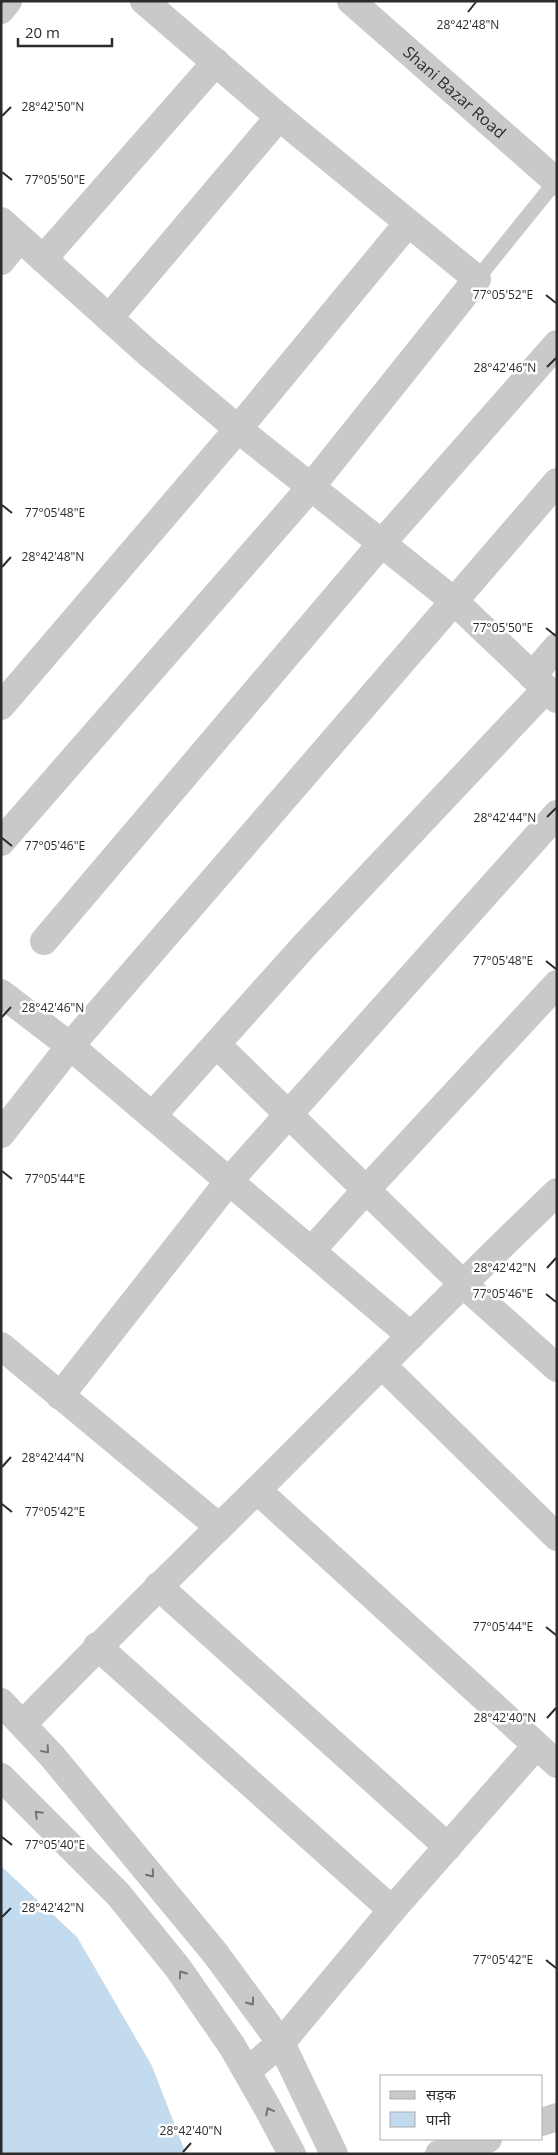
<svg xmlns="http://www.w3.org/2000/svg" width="558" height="2155" viewBox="0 0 558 2155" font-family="'Open Sans','Noto Sans Devanagari',sans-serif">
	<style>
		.water { fill: #c2dbee }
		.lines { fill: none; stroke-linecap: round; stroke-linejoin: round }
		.service { stroke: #c9c9c9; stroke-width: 15 }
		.minor { stroke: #c9c9c9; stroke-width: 28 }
		.tertiary { stroke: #c9c9c9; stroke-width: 28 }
		.oneway { stroke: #737373 }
		.ticks { fill: none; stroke: #2c2c2c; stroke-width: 2 }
		.labels { text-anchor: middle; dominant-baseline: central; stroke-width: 5; stroke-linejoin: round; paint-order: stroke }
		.street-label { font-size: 16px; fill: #2c2c2c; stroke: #fff }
		.ticks-label { font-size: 12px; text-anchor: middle; fill: #2c2c2c; stroke: #fff; stroke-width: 5; stroke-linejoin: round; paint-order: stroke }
	</style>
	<rect width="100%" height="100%" fill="#fff"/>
	<path class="water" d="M1,1866L77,1937L152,2066L186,2154H1Z"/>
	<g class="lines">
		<path class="service" d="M477,279L556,181"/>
		<g class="minor">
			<path id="s1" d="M351,1L557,182"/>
			<path d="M1,10L8,1"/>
			<path d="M1,221L148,353L238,429L454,601L557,699"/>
			<path d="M43,259L216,62"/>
			<path d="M1,261L20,238"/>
			<path d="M109,318L279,117"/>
			<path d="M532,676L557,647"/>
			<path d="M1,706L238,429L408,223"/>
			<path d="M1,842L310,488L477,279L279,117L144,1"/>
			<path d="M44,941L381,544L557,344"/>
			<path d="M1,993L70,1046L411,1336"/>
			<path d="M217,1045L462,1283L557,1368"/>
			<path d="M152,1116L305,945L546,689"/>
			<path d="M1,1134L70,1046L557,482"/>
			<path d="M311,1251L365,1191L557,984"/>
			<path d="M1,1346L219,1527"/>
			<path d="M382,1365L557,1537"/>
			<path d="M60,1396L229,1181L557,814"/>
			<path d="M257,1490L557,1764"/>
			<path d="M158,1586L448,1847"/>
			<path d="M97,1646L392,1910"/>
			<path d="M23,1724C103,1641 185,1561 267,1480C363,1384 459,1286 557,1192"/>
			<path d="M247,2071L281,2043L392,1910L536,1746"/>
			<path d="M542,2122L557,2117"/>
			<path d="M439,2154L488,2139"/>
		</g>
		<g class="tertiary">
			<path d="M1,1702L52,1756L215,1953L281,2043L334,2154"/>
			<path d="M1,1777L118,1894L178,1968L232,2046L267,2107L292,2154"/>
		</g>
	</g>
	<defs><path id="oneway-chevron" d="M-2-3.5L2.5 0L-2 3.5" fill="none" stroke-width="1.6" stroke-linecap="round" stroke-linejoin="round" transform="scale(1.25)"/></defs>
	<g class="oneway">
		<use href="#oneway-chevron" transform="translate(46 1750) rotate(49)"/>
		<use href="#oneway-chevron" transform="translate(38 1814) rotate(-135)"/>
		<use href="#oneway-chevron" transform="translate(151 1874) rotate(51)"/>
		<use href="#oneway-chevron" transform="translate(182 1974) rotate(-125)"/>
		<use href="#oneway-chevron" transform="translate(251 2002) rotate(54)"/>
		<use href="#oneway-chevron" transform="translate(269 2111) rotate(-118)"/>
	</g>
	<path class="ticks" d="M468,12L476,2M2,116L11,107M2,172L12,180M546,295L556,303M547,367L556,358M2,505L12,513M2,567L11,557M546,628L556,636M547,817L556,808M2,838L12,846M546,961L556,969M2,1017L11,1007M2,1171L12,1179M547,1268L556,1258M546,1294L556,1302M2,1467L11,1457M2,1504L12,1512M546,1627L556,1635M547,1718L556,1708M2,1837L12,1845M2,1917L11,1908M546,1960L556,1968M183,2152L191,2143"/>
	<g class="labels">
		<g class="street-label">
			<text stroke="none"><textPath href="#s1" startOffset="138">Shani Bazar Road</textPath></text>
		</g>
	</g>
	<g class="ticks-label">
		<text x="468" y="29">28°42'48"N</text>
		<text x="53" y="111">28°42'50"N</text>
		<text x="55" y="184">77°05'50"E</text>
		<text x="503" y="299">77°05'52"E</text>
		<text x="505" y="372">28°42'46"N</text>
		<text x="55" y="517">77°05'48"E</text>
		<text x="53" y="561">28°42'48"N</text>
		<text x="503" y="632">77°05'50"E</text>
		<text x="505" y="822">28°42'44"N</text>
		<text x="55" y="850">77°05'46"E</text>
		<text x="503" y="965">77°05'48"E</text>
		<text x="53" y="1012">28°42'46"N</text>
		<text x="55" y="1183">77°05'44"E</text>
		<text x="505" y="1272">28°42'42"N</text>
		<text x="503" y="1298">77°05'46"E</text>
		<text x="53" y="1462">28°42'44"N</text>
		<text x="55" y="1516">77°05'42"E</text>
		<text x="503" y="1631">77°05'44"E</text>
		<text x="505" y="1722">28°42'40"N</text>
		<text x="55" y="1849">77°05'40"E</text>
		<text x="53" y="1912">28°42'42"N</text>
		<text x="503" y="1964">77°05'42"E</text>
		<text x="191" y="2135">28°42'40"N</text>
	</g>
	<rect width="558" height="2155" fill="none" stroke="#2c2c2c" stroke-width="5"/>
	<rect x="380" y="2075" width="162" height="65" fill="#ffffff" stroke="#ababab"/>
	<rect x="390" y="2091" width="25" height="8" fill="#c9c9c9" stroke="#ababab"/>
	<text x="426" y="2100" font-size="15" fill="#2c2c2c">सड़क</text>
	<rect x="390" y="2112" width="25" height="15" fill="#c2dbee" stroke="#ababab"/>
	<text x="426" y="2125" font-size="15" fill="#2c2c2c">पानी</text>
	<path d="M18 38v8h94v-8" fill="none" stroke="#2c2c2c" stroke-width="2.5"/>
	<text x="25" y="38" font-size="15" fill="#2c2c2c" stroke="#ffffff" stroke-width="4" paint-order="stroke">20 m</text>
</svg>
